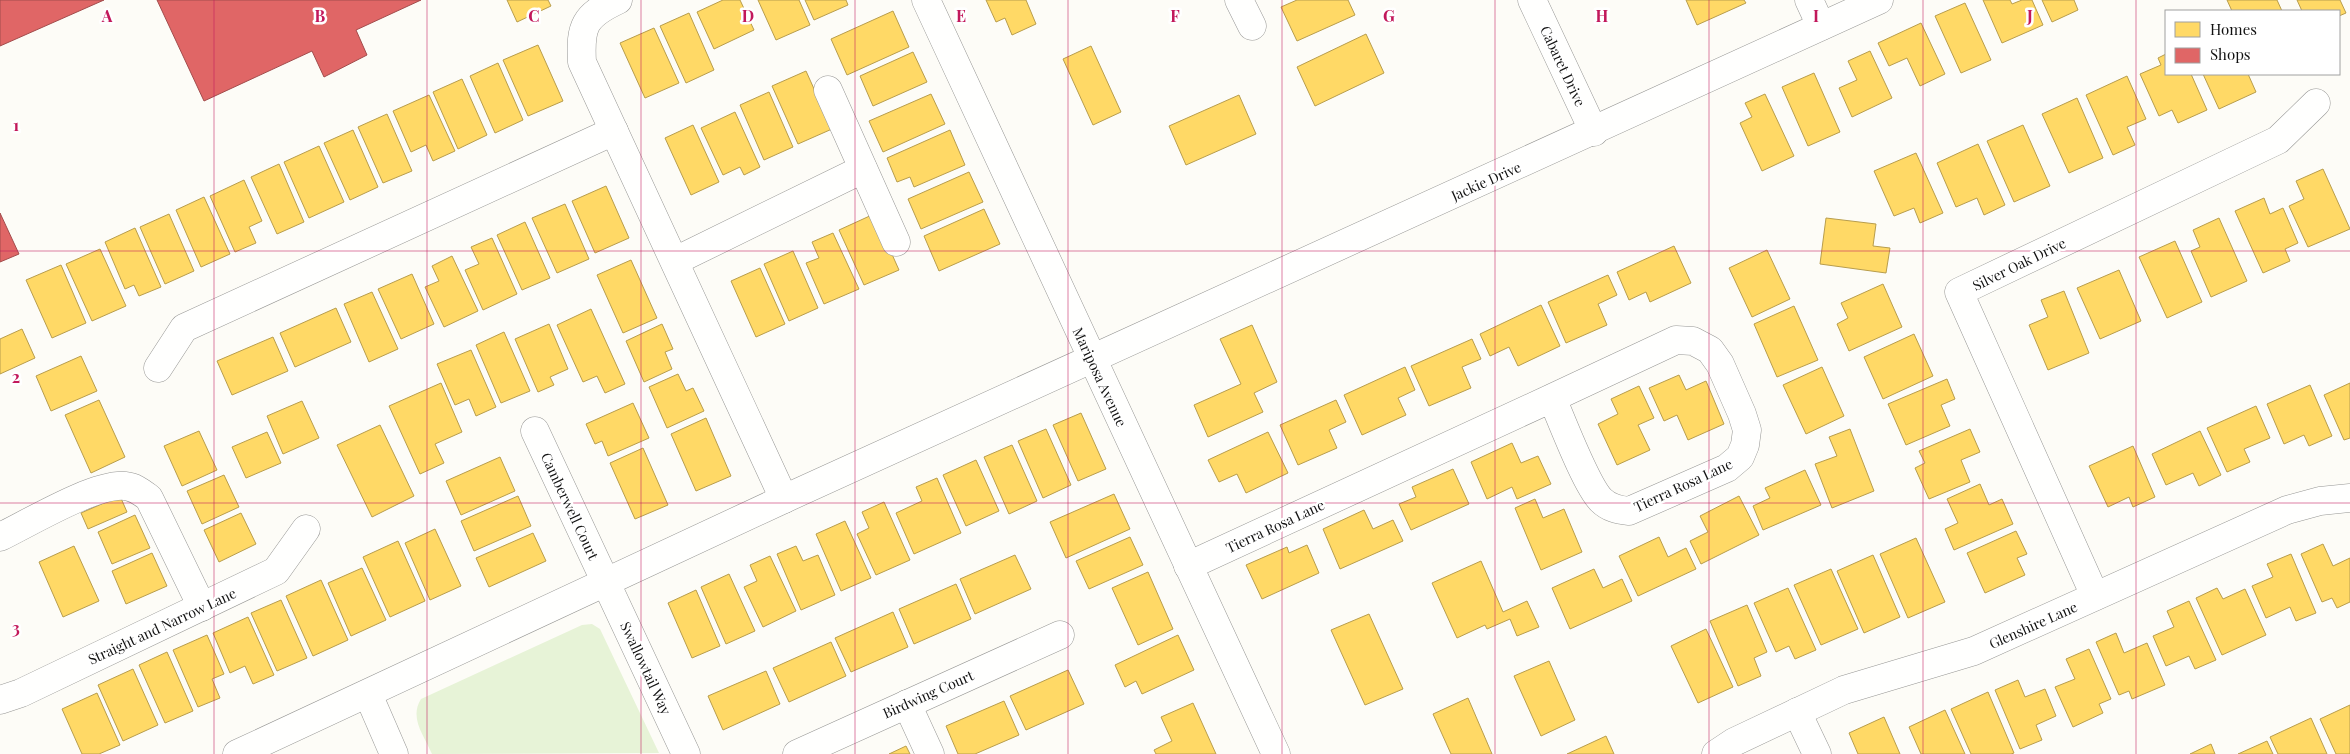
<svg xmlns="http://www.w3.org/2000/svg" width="2350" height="754" viewBox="0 0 2350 754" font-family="'Playfair Display',serif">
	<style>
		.green { fill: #e7f3d7 }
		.homes { fill: #ffd966; stroke: #b89d4c }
		.shops { fill: #e06666; stroke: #a24c4c }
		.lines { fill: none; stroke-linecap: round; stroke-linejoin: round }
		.minor-casing { stroke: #979795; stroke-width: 29 }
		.minor { stroke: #fffffe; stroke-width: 28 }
		.grid { fill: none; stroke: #c2185b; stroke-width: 1; stroke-opacity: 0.55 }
		.labels { text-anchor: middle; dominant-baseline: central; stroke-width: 5; stroke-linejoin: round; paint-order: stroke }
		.street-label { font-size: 14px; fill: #111; stroke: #fff }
		.grid-label { font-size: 16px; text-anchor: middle; font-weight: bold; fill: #c2185b; stroke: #fff; stroke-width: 5; stroke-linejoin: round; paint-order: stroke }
	</style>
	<rect width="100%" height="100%" fill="#fdfcf7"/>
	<path class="green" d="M592,624L600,629L659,753L432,754C424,735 409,718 421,699L582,625Z"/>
	<g class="homes">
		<path d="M507,0H548L551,6L517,22Z"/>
		<path d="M723,0H740L754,30L714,49L697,12Z"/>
		<path d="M758,0H799L810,25L776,40Z"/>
		<path d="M805,0H846L848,5L814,20Z"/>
		<path d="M986,0H1026L1036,24L1012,35L1005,18L996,22Z"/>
		<path d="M1297,0H1348L1355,15L1297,41L1281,7Z"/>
		<path d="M1686,0H1744L1746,3L1697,25Z"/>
		<path d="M1983,0H2010L2012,4L2022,0H2032L2043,25L2002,43Z"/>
		<path d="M2042,0H2074L2078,10L2052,22Z"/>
		<path d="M2227,0H2277L2282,11H2232Z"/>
		<path d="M2297,0H2340L2346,13L2339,16V11H2302Z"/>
		<path d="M1965,3L1991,60L1961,73L1935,16Z"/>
		<path d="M893,11L909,47L847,75L831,39Z"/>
		<path d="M689,13L714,70L686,83L660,26Z"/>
		<path d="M1921,23L1945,74L1920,86L1907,58L1889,66L1878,43Z"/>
		<path d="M654,28L679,83L645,98L620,43Z"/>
		<path d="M1366,34L1384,73L1315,106L1297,67Z"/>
		<path d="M538,45L563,101L528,116L503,60Z"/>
		<path d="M1091,46L1121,112L1093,125L1063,59Z"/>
		<path d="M1870,51L1892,98L1852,117L1839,88L1857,80L1848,61Z"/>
		<path d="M913,52L927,82L873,106L860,76Z"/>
		<path d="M2166,54V74H2191L2207,110L2178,123L2172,110L2159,116L2140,74L2161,65L2158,58Z"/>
		<path d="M498,63L523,120L495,133L470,76Z"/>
		<path d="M806,71L832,129L798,144L772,86Z"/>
		<path d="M1814,73L1840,132L1808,146L1782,87Z"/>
		<path d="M2203,74H2248L2256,92L2219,109Z"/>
		<path d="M2127,76L2146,119L2127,127L2135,145L2113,155L2086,95Z"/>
		<path d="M462,79L487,135L458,149L433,92Z"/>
		<path d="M769,92L793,147L764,160L740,105Z"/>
		<path d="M931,94L945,124L883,152L869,121Z"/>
		<path d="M1765,94L1794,156L1762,171L1740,123L1752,117L1745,103Z"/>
		<path d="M429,95L455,151L433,161L426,145L411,152L393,111Z"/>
		<path d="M1239,95L1256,134L1186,165L1169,126Z"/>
		<path d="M2077,98L2103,158L2069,173L2042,114Z"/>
		<path d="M735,112L760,167L744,175L740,167L723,175L701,128Z"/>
		<path d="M387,114L412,171L383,183L358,127Z"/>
		<path d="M693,125L719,182L691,195L665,138Z"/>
		<path d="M2023,125L2050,186L2014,202L1987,141Z"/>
		<path d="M353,130L378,187L350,200L324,143Z"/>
		<path d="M950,130L965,165L914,187L910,177L897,182L887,158Z"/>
		<path d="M1978,144L2005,205L1984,215L1977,198L1956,207L1937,163Z"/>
		<path d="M319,146L344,202L309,218L284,162Z"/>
		<path d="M1916,153L1943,213L1920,223L1914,208L1894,216L1874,171Z"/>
		<path d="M279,164L304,222L277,234L251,177Z"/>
		<path d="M2323,169L2350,229L2308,247L2289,206L2304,199L2296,181Z"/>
		<path d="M969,172L983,202L921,229L908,199Z"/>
		<path d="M244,180L262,221L249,227L256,243L235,252L210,196Z"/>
		<path d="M606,186L629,238L595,253L572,201Z"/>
		<path d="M204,197L230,254L201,267L176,210Z"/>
		<path d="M2264,198L2270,214L2283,208L2298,243L2285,249L2290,261L2263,273L2235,211Z"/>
		<path d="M565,204L589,259L557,273L532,218Z"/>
		<path d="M984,209L1000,244L939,271L924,236Z"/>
		<path d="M169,214L194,271L165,284L140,227Z"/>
		<path d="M874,214L899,270L864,285L839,230Z"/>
		<path d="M1826,218L1876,224L1873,246L1890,248L1886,273L1820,264Z"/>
		<path d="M2219,218L2247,281L2211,297L2191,251L2200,247L2193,230Z"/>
		<path d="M525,222L550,278L522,290L497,235Z"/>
		<path d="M135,228L161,287L139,296L134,285L125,289L105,242Z"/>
		<path d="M833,233L859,289L824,304L806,263L819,258L812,242Z"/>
		<path d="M492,238L517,294L483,310L465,270L479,264L471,247Z"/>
		<path d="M2175,241L2202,302L2167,318L2139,257Z"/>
		<path d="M1674,246L1691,283L1650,302L1646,292L1629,300L1617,272Z"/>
		<path d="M100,249L126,306L92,321L66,264Z"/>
		<path d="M1767,250L1790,299L1752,317L1729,268Z"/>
		<path d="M793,251L818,308L789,321L764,264Z"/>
		<path d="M452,256L478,311L444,327L425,287L439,281L432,266Z"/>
		<path d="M631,260L657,318L623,333L597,275Z"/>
		<path d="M61,265L86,323L52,338L26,280Z"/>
		<path d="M760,268L785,324L756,337L731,281Z"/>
		<path d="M2119,270L2141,321L2100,339L2077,288Z"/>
		<path d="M412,274L434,324L401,339L378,289Z"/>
		<path d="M1608,275L1617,295L1598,304L1607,325L1566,343L1548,302Z"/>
		<path d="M1883,284L1902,327L1849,351L1837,324L1848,318L1841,303Z"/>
		<path d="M2064,291L2089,353L2048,370L2029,325L2048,317L2041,300Z"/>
		<path d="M372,292L398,349L369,362L344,304Z"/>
		<path d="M1541,305L1560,346L1518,366L1509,347L1490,356L1480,334Z"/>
		<path d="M1794,306L1818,360L1777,377L1754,324Z"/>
		<path d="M336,308L351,342L295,367L280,333Z"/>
		<path d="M591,309L625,384L605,393L597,376L583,382L557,325Z"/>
		<path d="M549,324L568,369L550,377L554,385L538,392L515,339Z"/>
		<path d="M662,324L673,349L665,352L672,369L644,382L626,341Z"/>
		<path d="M1252,325L1277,382L1254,393L1263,412L1208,437L1194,405L1241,384L1220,339Z"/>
		<path d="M22,329L35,358L0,374V339Z"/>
		<path d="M504,332L530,391L501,403L476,345Z"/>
		<path d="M1914,334L1933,376L1883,399L1864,357Z"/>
		<path d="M273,337L288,371L232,395L217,361Z"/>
		<path d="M1472,339L1481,359L1462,367L1471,388L1429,406L1411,366Z"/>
		<path d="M471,350L496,407L476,416L469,399L455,405L437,364Z"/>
		<path d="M81,356L97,391L51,411L36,376Z"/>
		<path d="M1405,367L1415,390L1398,398L1406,415L1362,435L1344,395Z"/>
		<path d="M1822,367L1844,416L1806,434L1783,385Z"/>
		<path d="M678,374L686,391L693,388L704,411L667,428L649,387Z"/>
		<path d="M1679,375L1686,390L1706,381L1724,424L1688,440L1677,415L1664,421L1649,388Z"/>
		<path d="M1947,379L1955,399L1941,405L1950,426L1906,445L1888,404Z"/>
		<path d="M441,383L462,432L435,444L444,463L420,474L389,406Z"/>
		<path d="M2350,383V438L2344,440L2324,395Z"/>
		<path d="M2310,385L2332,436L2309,446L2304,435L2284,444L2267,404Z"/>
		<path d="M1639,386L1654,418L1638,425L1650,450L1617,465L1598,424L1618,414L1611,399Z"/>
		<path d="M99,400L125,457L91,473L65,415Z"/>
		<path d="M1336,400L1346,422L1329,430L1337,448L1298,465L1280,425Z"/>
		<path d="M302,401L319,438L283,454L267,416Z"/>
		<path d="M633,403L649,438L608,456L602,441L595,444L586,424Z"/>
		<path d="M2256,406L2270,438L2244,449L2250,462L2227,472L2207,428Z"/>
		<path d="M1081,413L1106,469L1078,481L1053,425Z"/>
		<path d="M706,418L731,476L696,491L671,434Z"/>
		<path d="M380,425L414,496L372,517L337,445Z"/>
		<path d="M1046,429L1071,485L1043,498L1018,441Z"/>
		<path d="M1850,429L1874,491L1832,508L1815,464L1837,456L1829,437Z"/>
		<path d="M1970,429L1980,452L1961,460L1970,482L1929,499L1915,468L1925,463L1919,451Z"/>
		<path d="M199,431L217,470L182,486L164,446Z"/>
		<path d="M2200,431L2221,475L2199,486L2193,473L2166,485L2152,454Z"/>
		<path d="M267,432L281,463L246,478L232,447Z"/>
		<path d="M1268,432L1288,473L1246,493L1237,474L1219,482L1208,460Z"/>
		<path d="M1512,443L1521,463L1538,456L1551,484L1517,499L1512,487L1487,499L1471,462Z"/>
		<path d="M1012,445L1037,501L1009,514L984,457Z"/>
		<path d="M2133,446L2155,497L2133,507L2129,497L2108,507L2089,466Z"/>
		<path d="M643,448L668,505L635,519L610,463Z"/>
		<path d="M500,457L515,491L461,515L446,481Z"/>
		<path d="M976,460L999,511L966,526L943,475Z"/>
		<path d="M1453,469L1469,504L1411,530L1399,504L1416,497L1412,487Z"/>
		<path d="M1805,470L1821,505L1763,530L1753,506L1770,498L1765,488Z"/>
		<path d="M224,475L239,507L202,524L187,491Z"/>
		<path d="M937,478L961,533L914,554L896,513L922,501L916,487Z"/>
		<path d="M1980,484L1989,505L2002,499L2013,524L1954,550L1945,529L1958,523L1947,499Z"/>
		<path d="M1114,494L1130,529L1066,558L1050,522Z"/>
		<path d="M120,496L127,512L88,529L81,513Z"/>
		<path d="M518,496L531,526L474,551L461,521Z"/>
		<path d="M1739,496L1759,535L1701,564L1690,541L1708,532L1700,516Z"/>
		<path d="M1535,499L1543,518L1564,509L1582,552L1541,570L1515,508Z"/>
		<path d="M884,502L910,560L876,575L857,534L869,528L862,512Z"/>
		<path d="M1364,510L1373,529L1393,520L1403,541L1340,569L1323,529Z"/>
		<path d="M241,513L256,544L219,562L204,530Z"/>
		<path d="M135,515L150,548L112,564L98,532Z"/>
		<path d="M845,521L871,578L841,591L816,534Z"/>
		<path d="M435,529L461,586L430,600L405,543Z"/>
		<path d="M2016,531L2027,554L2017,558L2025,575L1985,593L1967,553Z"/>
		<path d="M533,533L546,561L489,587L476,558Z"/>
		<path d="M1130,537L1143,565L1089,589L1076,561Z"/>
		<path d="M1659,537L1668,557L1686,548L1696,569L1638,596L1619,556Z"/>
		<path d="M1916,538L1945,602L1908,618L1880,554Z"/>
		<path d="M398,541L425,601L390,617L363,557Z"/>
		<path d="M2323,544L2333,566L2350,558V602L2337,608L2332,598L2322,602L2301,554Z"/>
		<path d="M1307,545L1319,573L1262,599L1246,565L1287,547L1289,553Z"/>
		<path d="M74,546L99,601L63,617L39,562Z"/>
		<path d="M796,546L803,561L818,555L835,595L801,610L777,554Z"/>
		<path d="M152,553L167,586L126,604L112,571Z"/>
		<path d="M2291,554L2316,613L2296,621L2290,607L2266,618L2252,586L2273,577L2267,564Z"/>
		<path d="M1015,555L1031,589L975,614L960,579Z"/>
		<path d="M1873,555L1900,617L1864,633L1837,571Z"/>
		<path d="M770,556L796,611L763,627L744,587L757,581L750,565Z"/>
		<path d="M1481,561L1503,612L1527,601L1539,627L1517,636L1510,619L1487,629L1485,625L1457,638L1432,583Z"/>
		<path d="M362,568L386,620L351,636L328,583Z"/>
		<path d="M1594,569L1603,588L1622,579L1632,601L1570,629L1552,588Z"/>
		<path d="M1831,569L1858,629L1821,645L1794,585Z"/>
		<path d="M1148,572L1173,629L1138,645L1112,588Z"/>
		<path d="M729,574L755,631L726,644L701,587Z"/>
		<path d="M321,580L348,640L313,656L286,596Z"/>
		<path d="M956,584L971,619L914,644L899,609Z"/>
		<path d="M1788,588L1816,650L1795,659L1789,646L1776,652L1754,603Z"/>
		<path d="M2217,588L2223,599L2245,589L2266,635L2222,655L2196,598Z"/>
		<path d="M696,590L720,646L692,658L668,603Z"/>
		<path d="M281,600L307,658L277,671L251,613Z"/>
		<path d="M2189,601L2216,660L2195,669L2189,656L2166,666L2153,636L2174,627L2167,611Z"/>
		<path d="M1747,605L1767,652L1754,658L1761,676L1738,686L1710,621Z"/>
		<path d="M893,612L908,647L851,672L835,638Z"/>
		<path d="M1369,614L1403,689L1365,705L1331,630Z"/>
		<path d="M248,617L274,675L253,684L245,666L230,673L213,633Z"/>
		<path d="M1706,629L1733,687L1698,703L1671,646Z"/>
		<path d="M2116,633L2124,653L2147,643L2165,685L2132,699L2129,691L2119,695L2096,642Z"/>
		<path d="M207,635L224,674L212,679L220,698L198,707L173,650Z"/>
		<path d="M1178,635L1194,670L1142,694L1136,681L1125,687L1115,665Z"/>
		<path d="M831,642L846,676L789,702L773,668Z"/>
		<path d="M2089,649L2111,699L2099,704L2103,713L2073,727L2055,687L2075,679L2066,659Z"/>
		<path d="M167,652L193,711L165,723L139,665Z"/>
		<path d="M1549,661L1575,720L1541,736L1514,676Z"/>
		<path d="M133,669L158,725L123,741L98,685Z"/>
		<path d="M1068,670L1084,704L1026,730L1010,696Z"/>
		<path d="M766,671L780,704L723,730L708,696Z"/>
		<path d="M2018,680L2025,697L2045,689L2056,716L2036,725L2042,740L2020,749L1995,690Z"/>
		<path d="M1988,692L2014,753L2011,754H1971L1951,709Z"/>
		<path d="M97,693L120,745L99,754H82L62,709Z"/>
		<path d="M1468,698L1492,754H1451L1433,714Z"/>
		<path d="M1004,701L1019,735L975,754H958L946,726Z"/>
		<path d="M1193,703L1216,754H1156L1154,750L1172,741L1161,717Z"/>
		<path d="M2350,705V754H2336L2320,719Z"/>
		<path d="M1945,710L1965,754H1921L1909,727Z"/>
		<path d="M1884,717L1900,754H1858L1849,733Z"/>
		<path d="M2311,718L2327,754H2278L2270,737Z"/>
		<path d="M1606,736L1614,754H1567Z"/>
		<path d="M2267,741L2273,754H2238Z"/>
		<path d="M2211,744L2215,754H2190Z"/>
		<path d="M906,746L910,754H889Z"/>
	</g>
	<g class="shops">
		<path d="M0,0H104L0,46Z"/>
		<path d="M157,0H421L356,30L367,55L324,77L312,51L204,101Z"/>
		<path d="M0,213L19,254L0,262Z"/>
	</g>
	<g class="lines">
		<g class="minor-casing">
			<g id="minor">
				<path d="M618,0C584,16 580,26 582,62L784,499"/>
				<path d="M926,0L1276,754"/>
				<path d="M1239,0L1252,26"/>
				<path d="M1532,0L1594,132"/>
				<path d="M1809,0L1821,26"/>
				<path d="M828,90L896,242"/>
				<path d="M675,261L863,169"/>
				<path d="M158,368L184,328L614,131"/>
				<path d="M535,431L686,754"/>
				<path d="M0,537C29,523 95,483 125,486C135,487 141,492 149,498L202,607"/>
				<path d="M1188,566L1552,398C1562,421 1586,485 1601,500C1609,508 1618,510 1629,511L1727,468L1740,457L1745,445L1747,430L1742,414L1720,364L1710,350L1693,341L1676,340L1552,398"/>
				<path d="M2095,596L1959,292L2278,140L2316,103"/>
				<path d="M368,694L394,754"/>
				<path d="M0,700L21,693L276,571L306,529"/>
				<path d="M907,704L930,754"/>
				<path d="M1797,712L1817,754"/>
				<path d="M237,754L784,499L1879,0"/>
				<path d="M797,754L1060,635"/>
				<path d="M1716,754L1734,742L1844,690L1974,651L2287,510L2320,501L2350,498"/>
			</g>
		</g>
		<use href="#minor" class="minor"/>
	</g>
	<path class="grid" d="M214,0V754M427,0V754M641,0V754M855,0V754M1068,0V754M1282,0V754M1495,0V754M1709,0V754M1923,0V754M2136,0V754M0,251H2350M0,503H2350"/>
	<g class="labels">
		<g class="street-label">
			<text transform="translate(1563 66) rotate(65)">Cabaret Drive</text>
			<text transform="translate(1486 181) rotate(-24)">Jackie Drive</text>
			<text transform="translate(2019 264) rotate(-26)">Silver Oak Drive</text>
			<text transform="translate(1100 377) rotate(65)">Mariposa Avenue</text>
			<text transform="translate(1683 485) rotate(-25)">Tierra Rosa Lane</text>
			<text transform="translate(570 506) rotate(65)">Camberwell Court</text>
			<text transform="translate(1275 526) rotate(-25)">Tierra Rosa Lane</text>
			<text transform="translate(2033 625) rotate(-24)">Glenshire Lane</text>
			<text transform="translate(162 626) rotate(-25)">Straight and Narrow Lane</text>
			<text transform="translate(646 668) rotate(65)">Swallowtail Way</text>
			<text transform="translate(928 694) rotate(-24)">Birdwing Court</text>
		</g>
	</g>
	<g class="grid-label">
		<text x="107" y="22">A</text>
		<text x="320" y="22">B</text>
		<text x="534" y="22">C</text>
		<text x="748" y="22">D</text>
		<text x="961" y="22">E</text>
		<text x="1175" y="22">F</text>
		<text x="1389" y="22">G</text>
		<text x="1602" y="22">H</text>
		<text x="1816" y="22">I</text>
		<text x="2030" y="22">J</text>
		<text x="16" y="131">1</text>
		<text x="16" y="383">2</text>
		<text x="16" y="634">3</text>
	</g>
	<rect x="2165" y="10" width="175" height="65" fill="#ffffff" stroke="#a0a0a0"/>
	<rect x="2175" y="22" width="25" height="15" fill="#ffd966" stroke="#a0a0a0"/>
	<text x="2210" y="35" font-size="15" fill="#111111">Homes</text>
	<rect x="2175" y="48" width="25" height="15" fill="#e06666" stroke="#a0a0a0"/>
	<text x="2210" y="60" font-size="15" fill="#111111">Shops</text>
</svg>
